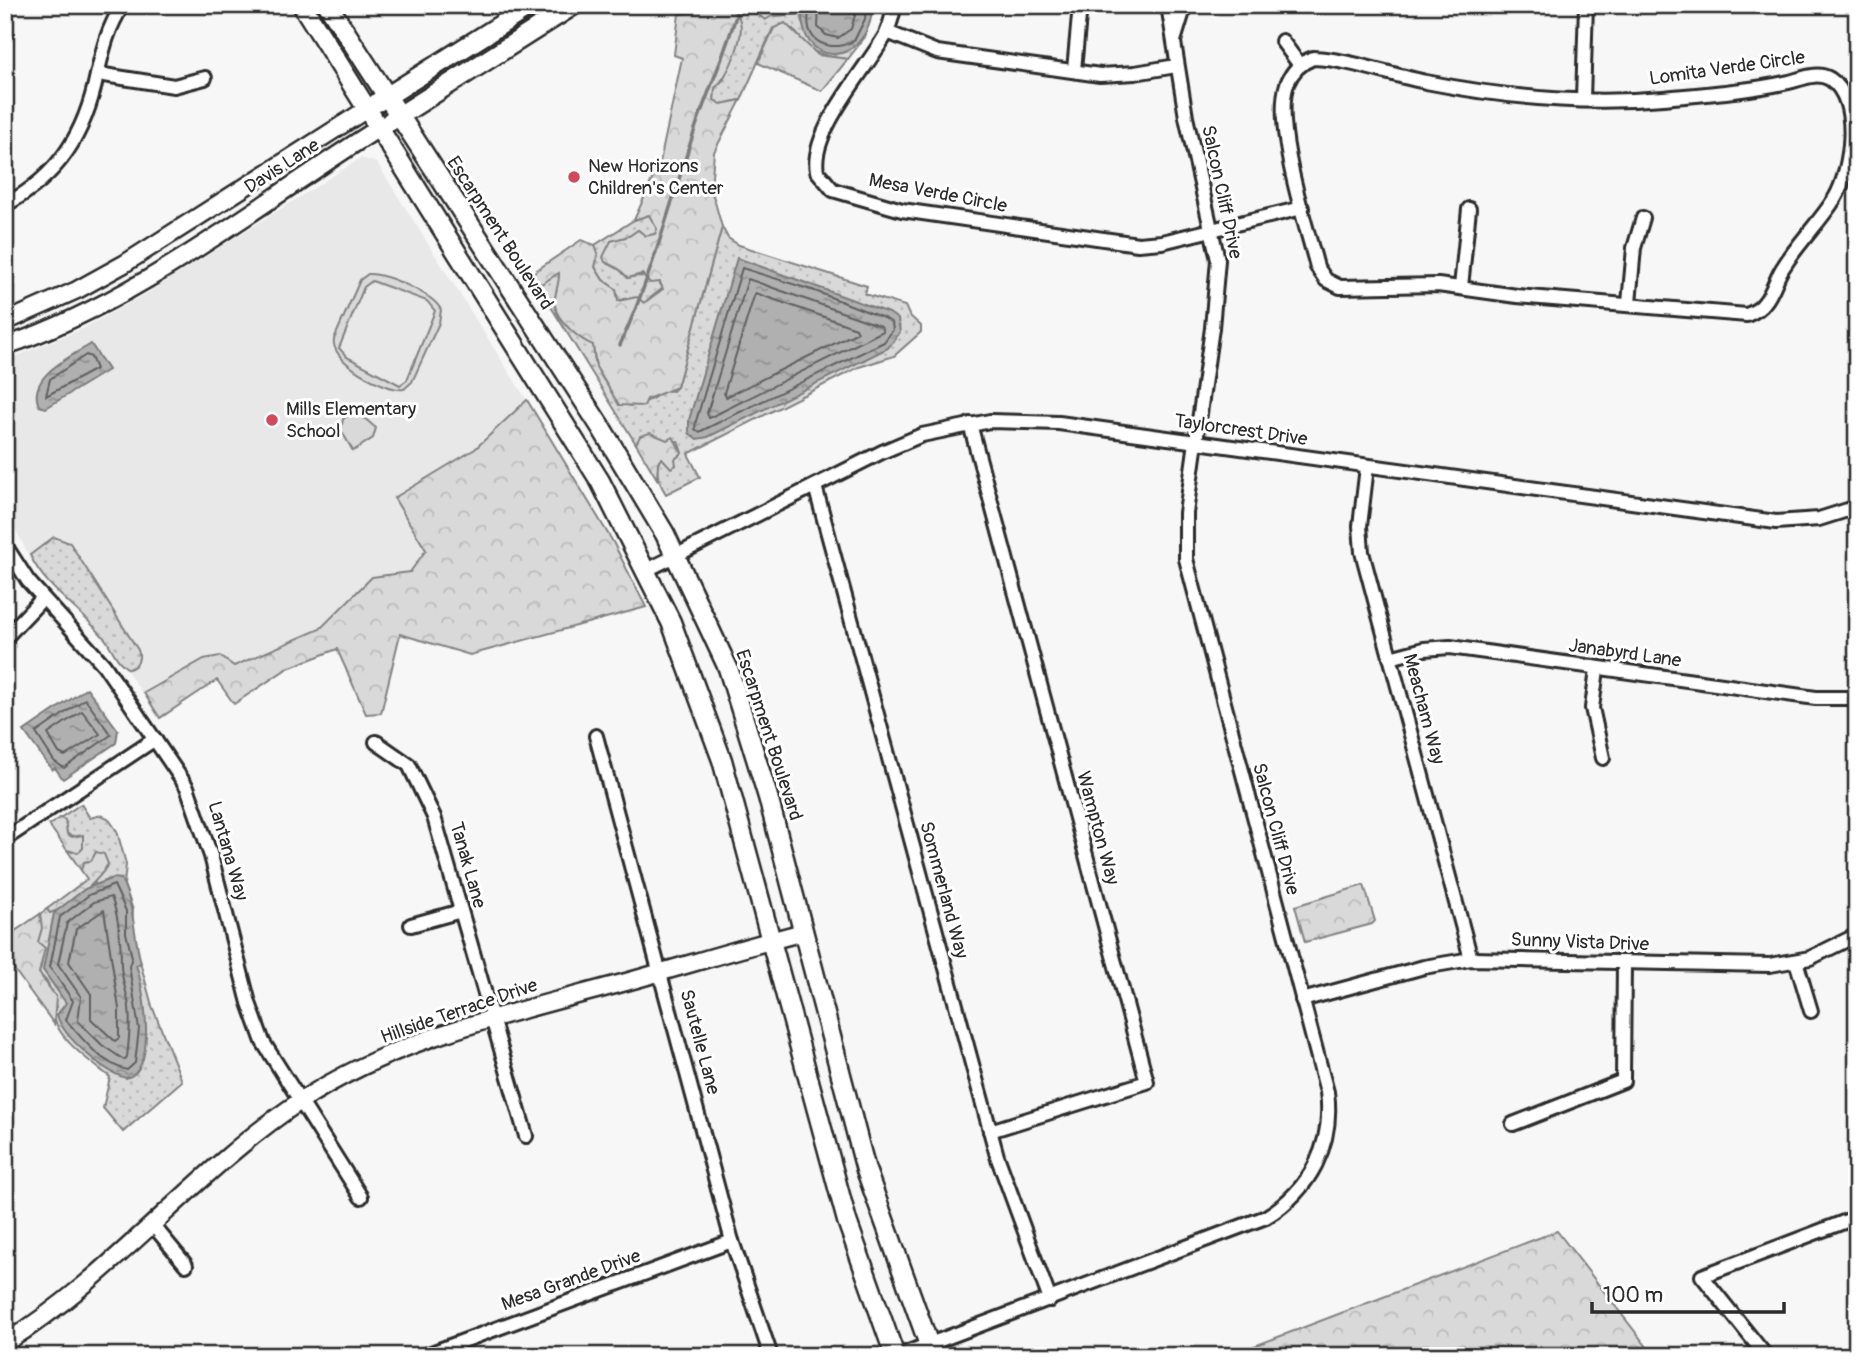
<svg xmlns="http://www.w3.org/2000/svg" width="1862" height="1361" viewBox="0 0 1862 1361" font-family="Pangolin,sans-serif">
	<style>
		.built { fill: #e8e8e8 }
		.grass { fill: url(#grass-dots); stroke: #828282; stroke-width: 2 }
		.forest { fill: url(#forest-crowns); stroke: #828282; stroke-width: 2 }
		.park { fill: #d9d9d9; stroke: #828282; stroke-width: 2; fill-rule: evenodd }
		.water { fill: url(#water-ripples); stroke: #7b7b7b; stroke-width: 2 }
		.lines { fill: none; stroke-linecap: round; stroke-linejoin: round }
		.shore { stroke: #606060; stroke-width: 2 }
		.stream { stroke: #7b7b7b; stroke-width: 3.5 }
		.minor-casing { stroke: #2b2b2b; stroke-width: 18 }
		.tertiary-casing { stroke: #2b2b2b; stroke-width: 21 }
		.secondary-casing { stroke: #2b2b2b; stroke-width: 23 }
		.minor { stroke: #fff; stroke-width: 12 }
		.tertiary { stroke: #fff; stroke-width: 16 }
		.secondary { stroke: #fff; stroke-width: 18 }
		.poi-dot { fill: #d1495b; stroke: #fff; stroke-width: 2.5 }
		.labels { text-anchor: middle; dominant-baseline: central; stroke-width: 6; stroke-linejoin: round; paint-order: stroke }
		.street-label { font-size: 19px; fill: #2b2b2b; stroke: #fff }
		.poi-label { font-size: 19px; fill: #2b2b2b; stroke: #fff; text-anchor: start }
	</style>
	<defs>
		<pattern id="grass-dots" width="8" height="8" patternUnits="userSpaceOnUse" patternTransform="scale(1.75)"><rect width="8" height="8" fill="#d9d9d9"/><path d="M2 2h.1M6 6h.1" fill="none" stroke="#bababa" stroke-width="1.8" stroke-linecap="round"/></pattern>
		<pattern id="forest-crowns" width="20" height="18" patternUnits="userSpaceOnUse" patternTransform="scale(1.75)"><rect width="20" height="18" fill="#d9d9d9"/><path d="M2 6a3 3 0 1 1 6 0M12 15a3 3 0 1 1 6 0" fill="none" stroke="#bababa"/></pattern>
		<pattern id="water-ripples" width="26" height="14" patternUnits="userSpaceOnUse" patternTransform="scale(1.75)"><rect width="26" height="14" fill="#b0b0b0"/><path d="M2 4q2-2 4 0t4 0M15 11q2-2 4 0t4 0" fill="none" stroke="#8f8f8f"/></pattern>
	</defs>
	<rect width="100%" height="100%" fill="#f7f7f7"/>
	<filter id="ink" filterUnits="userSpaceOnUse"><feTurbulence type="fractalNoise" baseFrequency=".0143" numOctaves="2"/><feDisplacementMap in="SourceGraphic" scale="14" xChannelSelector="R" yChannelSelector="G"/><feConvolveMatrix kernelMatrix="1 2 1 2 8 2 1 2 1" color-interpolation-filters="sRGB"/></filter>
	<g filter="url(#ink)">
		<path class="built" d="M361,158L377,163L552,440L613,542L646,607L470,655L400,634L381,713L366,714L337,649L288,668L234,704L217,680L160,718L101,634L49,583L30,558L12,522L5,491V361L82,329L149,292Z"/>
		<g class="grass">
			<path d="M725,5H747L760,17L799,14L800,5H873L865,37L848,59C817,56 813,54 793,29L773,28L741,100L721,104L714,100L715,88L724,79L740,23L738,16Z"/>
			<path d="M649,215L658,229L655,234L646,236L638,230L630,236L611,241L606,262L619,269L628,278C641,274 656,275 663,288L644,303L628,298L618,301L616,289L603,280L595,267L598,254L595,245L634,220Z"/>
			<path d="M722,227L728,238L739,245L867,286L865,294L905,306L909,315L921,326V332L894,356L859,367L688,454L700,477L666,494C659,483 653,468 662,457L675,459L682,453L678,441L636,444L535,281L541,284L559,272V281L594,345C591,372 610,391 630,406C641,404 657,399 662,390L673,391L677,387Z"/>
			<path d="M54,537L70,543L138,650C141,658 138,666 129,669C117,663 113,650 106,640C82,610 46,590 30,555Z"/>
			<path d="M81,804L90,818L101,815L108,818L117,831L126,864L124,885L133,910L132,932L152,1006L182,1081L123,1132L103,1108L110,1077C92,1063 45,1031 56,1007L48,983L39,973L42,962L38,942L40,914L47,909L50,913L95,883L91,861L84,862L81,870L67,850L72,852L77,837L67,834L65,821L60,818Z"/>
		</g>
		<g class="forest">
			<path d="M694,5H725C729,8 735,11 738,16C748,34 728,76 715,88L714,100L721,104L741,100L714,152L711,188L722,227L677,387L647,399L644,406L619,405L596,367L593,345C580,340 557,321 555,306C553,296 560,283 559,273L541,284L535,281L534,272L581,240L595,245L598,254L595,267L603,280L616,289L618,301L637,297L644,303L663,289L660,282L650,283L642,274L628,278L619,269L605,262L603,257L611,241L629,236L638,230L646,236L655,234L657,229L649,215L634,220L660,162L682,58L674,55L679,14L692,12Z"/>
			<path d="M747,5H800L799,14L772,16L765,20Z"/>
			<path d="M785,23L818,55L848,59L822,91L758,63L774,28Z"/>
			<path d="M527,400L613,542L646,607L470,655L400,634L381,713L366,714L337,649L288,668L234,704L217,680L160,718L144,693L204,659L220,656L234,666L320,629L372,577L410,572L426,550L394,498L475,449Z"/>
			<path d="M650,433L667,440L673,437L682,453L675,459L676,465L671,468L662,458L658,462L657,479L636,444L640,436Z"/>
			<path d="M60,818L65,820L67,834L72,837L83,835V848L78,853L67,850L49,825Z"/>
			<path d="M96,852L104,854L108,864C99,881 68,908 50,913L47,909L87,879L81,870L84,862L91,861Z"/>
			<path d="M1364,885L1375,921L1372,924L1305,942L1295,906Z"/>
			<path d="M40,914L42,928L38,942L45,948L39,973L56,997L54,1024L5,957V938Z"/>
			<path d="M1557,1231L1654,1356H1228Z"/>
		</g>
		<g class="park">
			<path d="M368,274C385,273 434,294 441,310L439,323L412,382L404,389C386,392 329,361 334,339L360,280ZM372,281L427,301L435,311L407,380L400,385L347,357L339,348L364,287Z"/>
			<path d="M356,411L376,428L373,438L353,451L341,430L343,419Z"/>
		</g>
		<g class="water">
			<path d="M803,5H873C868,72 794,69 803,5Z"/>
			<path d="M737,258L889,313L898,319L900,332L888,348L708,437L697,439L689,433V420Z"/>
			<path d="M91,344L108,370L46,408L39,406C26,376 71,357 91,344Z"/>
			<path d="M87,688L118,730L116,743L63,779L55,768L52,770L24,731Z"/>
			<path d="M113,878L121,879C135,906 133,934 141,963L136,965C144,988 158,1071 126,1078C104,1072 63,1037 57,1015L66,1003L43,970L54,913L85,889Z"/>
		</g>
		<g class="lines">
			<g class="shore">
				<path d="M810,5C809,12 807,21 809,28C814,48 841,51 855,39L865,19L866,5"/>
				<path d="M819,5L818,27L826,35L838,38L851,29L858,5"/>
				<path d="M742,268L815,291L886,319L892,323L893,330L884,342L699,432L695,429L696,421Z"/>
				<path d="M748,279L881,326L883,331L709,418L707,413Z"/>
				<path d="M755,293L856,328L858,332L726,397L724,393Z"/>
				<path d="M86,355L91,357L96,369L46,396L50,379Z"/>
				<path d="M85,699L111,735L64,768L54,761L36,733Z"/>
				<path d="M82,711L100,734L65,756L59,753L48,734Z"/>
				<path d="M114,885L126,911V933L132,957L129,966L139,1029L135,1063L127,1070C102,1064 82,1039 66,1020L73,1001L50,967L60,917L89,895Z"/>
				<path d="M111,897C119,916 121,946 121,965C121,979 128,994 129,1008C131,1024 129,1041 127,1057L124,1060L102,1045L78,1021L81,997L58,964L67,923L94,902Z"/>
				<path d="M104,910L119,1009V1038L115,1041L91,1019V994L69,962L76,929Z"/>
			</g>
			<path class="stream" d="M620,345C652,276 670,204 694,132C708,90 728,48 739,5"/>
			<g class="minor-casing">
				<g id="minor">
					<path d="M895,5C892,16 890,27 885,36C866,69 809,133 817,171L833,190L902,210L1138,244L1162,242L1302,208"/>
					<path d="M887,32L937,52L1100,75L1135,73L1176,66"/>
					<path d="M1174,41L1185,5"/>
					<path d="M1282,41L1299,64"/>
					<path d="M1313,58C1348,59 1390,75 1426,82C1502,97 1586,105 1663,98C1705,94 1748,91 1789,82C1802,79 1817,71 1830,79C1862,100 1851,171 1835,198C1820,222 1799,242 1784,266C1776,277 1773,293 1764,303C1760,309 1754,312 1747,315L1517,296L1438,285L1340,287L1326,280L1317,267C1306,224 1273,126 1287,84C1292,71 1300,63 1313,58Z"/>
					<path d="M1074,70L1080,5"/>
					<path d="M98,74L174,86L205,78"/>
					<path d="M1583,99L1586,5"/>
					<path d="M5,205C59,176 85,134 97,75C103,49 108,27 123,5"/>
					<path d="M1461,287L1469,209"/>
					<path d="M1629,303L1634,248L1643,218"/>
					<path d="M970,424L1147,1082L990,1131"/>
					<path d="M1367,467L1360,526L1362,552L1471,959"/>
					<path d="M815,486L997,1156L1050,1300"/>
					<path d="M5,545L28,581L104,665L187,787L211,856L249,1003L263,1042L361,1197"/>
					<path d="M647,570L882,452L922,435L990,421L1059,423L1776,522L1819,519L1857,507"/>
					<path d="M5,638L43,598"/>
					<path d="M1390,658L1424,649L1450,647L1816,698H1857"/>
					<path d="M1597,669L1592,708L1603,758"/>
					<path d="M596,736L732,1241L771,1356"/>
					<path d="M376,742L409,765L434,817L526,1136"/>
					<path d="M5,839L155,739"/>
					<path d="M411,925L461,911"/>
					<path d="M1796,961L1811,1011"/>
					<path d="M1302,1000L1424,967L1471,959L1770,965L1810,958L1857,935"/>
					<path d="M1513,1124L1623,1081L1624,962"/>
					<path d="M152,1224L186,1265"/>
					<path d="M423,1356L732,1241"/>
					<path d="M898,1356L1266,1217C1310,1190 1334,1145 1327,1092L1186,559V513L1212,328L1218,260L1186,117L1168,5"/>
					<path d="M1766,1356L1702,1276L1857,1217"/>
				</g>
			</g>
			<g class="tertiary-casing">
				<g id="tertiary">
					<path d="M5,322L77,290L124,264L367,109"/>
					<path d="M5,346C138,302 261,202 379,128"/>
					<path d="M5,1343C113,1276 194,1172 299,1102C394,1039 507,1014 615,985C678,968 740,948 804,932"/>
				</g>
			</g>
			<g class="secondary-casing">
				<g id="secondary">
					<path d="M302,5L600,481L671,622L722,760L847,1221L895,1356"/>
					<path d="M328,5L602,429L665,534L728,668L768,797L866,1170L933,1356"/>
					<path d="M378,102L532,5"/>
					<path d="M391,121L574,5"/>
				</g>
			</g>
			<use href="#minor" class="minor"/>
			<use href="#tertiary" class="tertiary"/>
			<use href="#secondary" class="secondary"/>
		</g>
	</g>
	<g class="poi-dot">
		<circle cx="574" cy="177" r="7"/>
		<circle cx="272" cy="420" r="7"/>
	</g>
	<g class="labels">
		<g class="street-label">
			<text transform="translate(1727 68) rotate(-8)">Lomita Verde Circle</text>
			<text transform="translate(282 166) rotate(-33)">Davis Lane</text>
			<text transform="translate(1222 192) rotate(78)">Salcon Cliff Drive</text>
			<text transform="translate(938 193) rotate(11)">Mesa Verde Circle</text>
			<text transform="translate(500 233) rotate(57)">Escarpment Boulevard</text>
			<text transform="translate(1241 430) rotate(8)">Taylorcrest Drive</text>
			<text transform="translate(1625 653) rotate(8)">Janabyrd Lane</text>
			<text transform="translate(1424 709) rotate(75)">Meacham Way</text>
			<text transform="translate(769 735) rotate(72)">Escarpment Boulevard</text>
			<text transform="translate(1098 828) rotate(75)">Wampton Way</text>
			<text transform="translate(1276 829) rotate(75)">Salcon Cliff Drive</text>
			<text transform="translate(228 851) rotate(74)">Lantana Way</text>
			<text transform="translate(468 865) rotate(74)">Tanak Lane</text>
			<text transform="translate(944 890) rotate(75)">Sommerland Way</text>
			<text transform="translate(1580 942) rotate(2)">Sunny Vista Drive</text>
			<text transform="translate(459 1011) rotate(-19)">Hillside Terrace Drive</text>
			<text transform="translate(700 1042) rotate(75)">Sautelle Lane</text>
			<text transform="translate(571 1280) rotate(-20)">Mesa Grande Drive</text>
		</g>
		<g class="poi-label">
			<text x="588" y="166">New Horizons<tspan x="588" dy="22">Children's Center</tspan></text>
			<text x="286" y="409">Mills Elementary<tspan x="286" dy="22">School</tspan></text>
		</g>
	</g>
	<rect width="1862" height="1361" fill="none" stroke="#fff" stroke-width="28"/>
	<rect x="14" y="14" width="1834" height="1333" fill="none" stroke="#2b2b2b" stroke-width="2.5" filter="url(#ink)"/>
	<path d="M1592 1302v10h192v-10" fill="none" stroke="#2b2b2b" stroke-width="3.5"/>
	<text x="1603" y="1302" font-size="21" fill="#2b2b2b" stroke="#ffffff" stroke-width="5" paint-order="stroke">100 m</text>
</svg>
